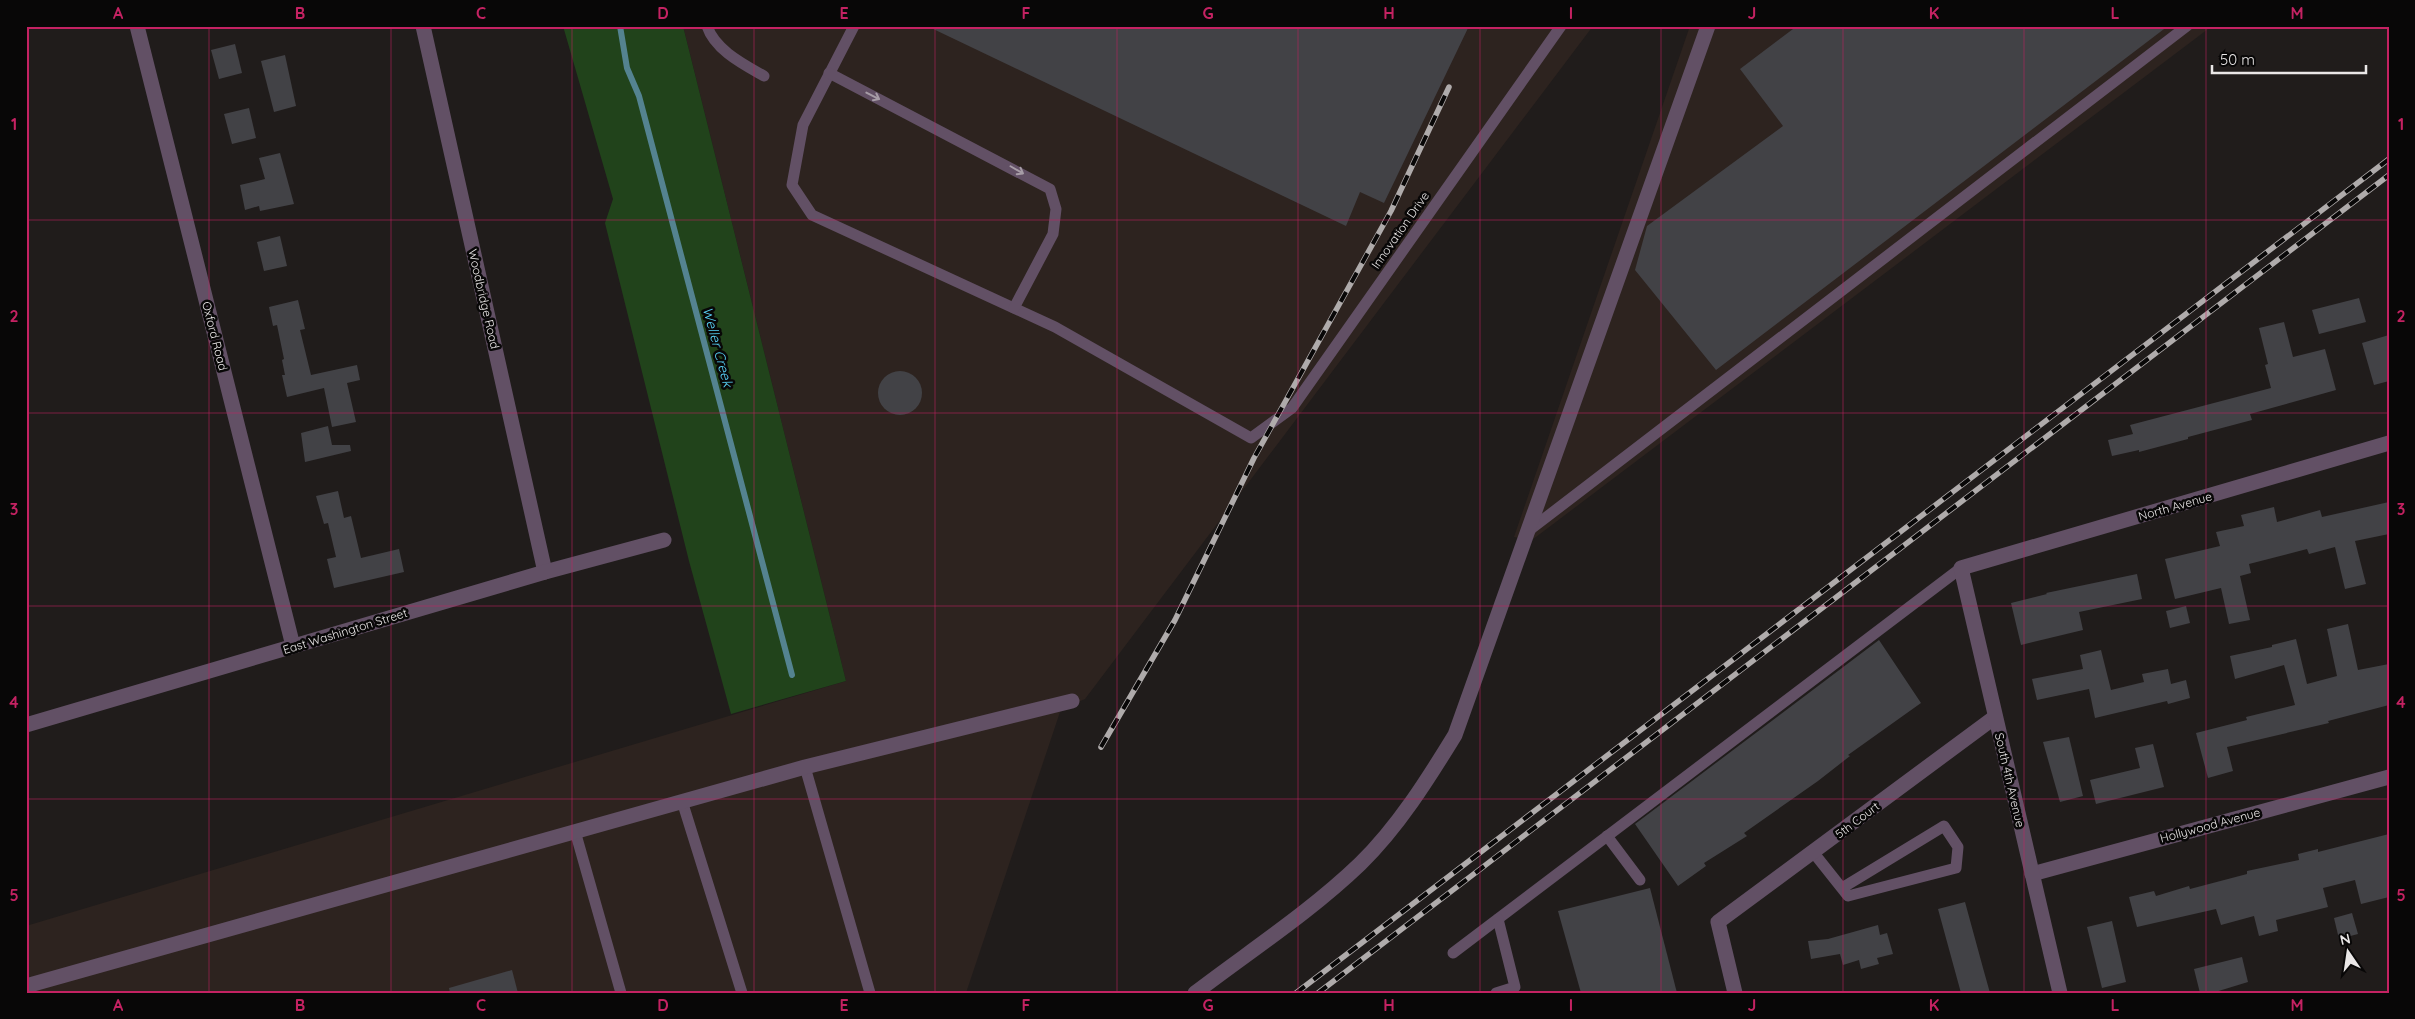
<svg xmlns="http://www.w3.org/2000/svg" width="2415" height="1019" viewBox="0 0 2415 1019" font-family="Quicksand,sans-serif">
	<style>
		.built { fill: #2d231f }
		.green { fill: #21431b }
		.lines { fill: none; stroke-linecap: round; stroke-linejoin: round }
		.stream { stroke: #548390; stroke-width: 6 }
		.building { fill: #424246 }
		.lane { stroke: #625065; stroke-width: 11 }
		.street { stroke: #625065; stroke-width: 15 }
		.rail-casing { stroke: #afabab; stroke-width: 5.5 }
		.rail { stroke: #080707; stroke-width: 4; stroke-dasharray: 11; stroke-linecap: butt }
		.oneway { stroke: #a69ca6 }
		.grid { fill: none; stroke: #c42262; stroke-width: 1; stroke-opacity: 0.55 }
		.labels { text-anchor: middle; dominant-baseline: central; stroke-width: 5; stroke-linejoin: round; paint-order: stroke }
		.street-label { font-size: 12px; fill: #eae7e7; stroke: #080707 }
		.water-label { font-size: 14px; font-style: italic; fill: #59d3f8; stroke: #080707 }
		.neatline { fill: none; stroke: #c42262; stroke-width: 2 }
		.grid-label { font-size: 16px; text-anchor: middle; font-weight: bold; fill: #c42262 }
	</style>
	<rect width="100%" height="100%" fill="#201c1b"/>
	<g class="built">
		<path d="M683,26H1593L1085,699L1061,709L966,993H32L26,971V926L846,681Z"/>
		<path d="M1690,26H2212L1532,540L1514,537Z"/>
	</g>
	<path class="green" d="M563,26H683L846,681L731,714L689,561L605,223L613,199Z"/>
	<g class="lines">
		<path class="stream" d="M620,26L627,68L639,96L792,675"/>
	</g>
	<g class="building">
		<path d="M927,26H1469L1384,203L1360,192L1346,226Z"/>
		<path d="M1797,26H2168L1716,370L1635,270L1647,226L1783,126L1740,69Z"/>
		<path d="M235,44L242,73L219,79L211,50Z"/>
		<path d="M285,55L296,106L274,112L261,61Z"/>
		<path d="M249,108L256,138L232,144L224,114Z"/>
		<path d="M280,153L294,204L260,211L259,206L245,210L240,185L265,179L259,158Z"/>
		<path d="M280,236L287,266L264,271L257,242Z"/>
		<path d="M2359,298L2366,322L2319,334L2312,310Z"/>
		<path d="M298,300L305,329L300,330L311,375L357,365L360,380L347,383L356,422L332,427L324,388L287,397L282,375H285L282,360L284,359L277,325L273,326L269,307Z"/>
		<path d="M2284,322L2293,357L2325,349L2336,390L2250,414L2252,420L2188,437V439L2139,452V450L2112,456L2108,440L2133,434L2130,425L2271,388L2265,365L2268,364L2259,328Z"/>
		<path d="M2389,335V381L2374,385L2362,343Z"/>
		<circle cx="900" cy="393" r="22"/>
		<path d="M328,426L332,445H350L351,451L305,462L301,433Z"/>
		<path d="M338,491L344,518L351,516L361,558L399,549L404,572L334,588L327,559L336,557L328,523L324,524L316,496Z"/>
		<path d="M2389,502V534L2355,541L2366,584L2345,589L2335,547L2309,554L2307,549L2249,564L2251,573L2240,576L2250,620L2229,624L2221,588L2175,599L2165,559L2220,546L2216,532L2244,526L2241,515L2274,507L2277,522L2320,510L2322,517Z"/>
		<path d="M2137,574L2142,599L2079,612L2083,630L2021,645L2011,603L2047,594L2046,593Z"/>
		<path d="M2186,606L2190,623L2170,628L2166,611Z"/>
		<path d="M2348,624L2358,670L2389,664V705L2328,721L2329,723L2227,747L2233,771L2208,778L2196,733L2247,720L2246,717L2295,705L2284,665L2235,679L2230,656L2272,647V645L2296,639L2307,684L2337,676L2327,629Z"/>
		<path d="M1879,640L1921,703L1848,755L1850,756L1818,781L1744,833L1747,836L1704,863L1706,866L1678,886L1635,824Z"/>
		<path d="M2101,650L2111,690L2144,682L2142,674L2168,669L2171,684L2186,680L2190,698L2168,704L2167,701L2095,718L2089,689L2037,700L2032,679L2083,669L2080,655Z"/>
		<path d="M2069,737L2083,796L2060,802L2043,742Z"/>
		<path d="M2153,744L2164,787L2096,804L2090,780L2140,768L2135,748Z"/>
		<path d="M2389,834V897L2361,904L2355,880L2323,888L2328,907L2276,920L2278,931L2259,936L2254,916L2221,925L2216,909L2137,927L2129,897L2154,891L2156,896L2189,886L2190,889L2247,874V871L2299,860L2298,854L2318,849V852Z"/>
		<path d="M1650,888L1677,993H1581L1558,911Z"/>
		<path d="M1965,902L1983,968L1990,993H1961L1938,909Z"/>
		<path d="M2352,913L2358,934L2339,939L2334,918Z"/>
		<path d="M2112,921L2126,982L2102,988L2087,927Z"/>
		<path d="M1878,925L1880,935L1887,933L1893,954L1877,958L1879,964L1861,969L1859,960L1843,965L1840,954L1811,959L1808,941L1828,939Z"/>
		<path d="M2242,957L2248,982L2212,993H2200L2194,969Z"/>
		<path d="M512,970L518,993H450L449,988Z"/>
	</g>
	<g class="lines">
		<g class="lane">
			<path d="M707,26C715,50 743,64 764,76"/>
			<path d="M854,26L803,125L792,185L812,215L1055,327L1251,438L1292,408L1561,26"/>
			<path d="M829,73L1050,189L1056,209L1053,234L1014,308"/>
			<path d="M1527,532L2187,26"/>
			<path d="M805,767L870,993"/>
			<path d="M682,801L742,993"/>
			<path d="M575,831L621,993"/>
			<path d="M1607,836L1640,880"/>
			<path d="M1813,852L1848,896L1956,868L1958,847L1944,826L1842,888"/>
			<path d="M1453,953L1961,568"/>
			<path d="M1496,993L1515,987L1498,919"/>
		</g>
		<g class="street">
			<path d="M137,26L293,646"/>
			<path d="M423,26L545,572"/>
			<path d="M26,725L545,572L664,540"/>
			<path d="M2032,874L2389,777"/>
			<path d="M26,986L805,767L1072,701"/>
			<path d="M1195,993C1250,951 1310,912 1360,864C1398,827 1428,779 1455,735L1708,26"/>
			<path d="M1735,993L1718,922L1995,717"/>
			<path d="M2060,993L1961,568L2389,443"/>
		</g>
		<g class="rail-casing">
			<g id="rail">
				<path d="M1101,747L1175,620L1254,458L1391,211L1449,87"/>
				<path d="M1296,993L2389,159"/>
				<path d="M1318,993L2389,175"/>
			</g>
		</g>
		<use href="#rail" class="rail"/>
	</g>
	<defs><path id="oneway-shaft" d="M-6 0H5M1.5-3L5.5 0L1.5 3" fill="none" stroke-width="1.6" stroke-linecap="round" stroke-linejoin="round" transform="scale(1.25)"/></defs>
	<g class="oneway">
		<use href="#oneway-shaft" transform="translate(873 96) rotate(27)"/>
		<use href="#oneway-shaft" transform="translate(1017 170) rotate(30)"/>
	</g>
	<path class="grid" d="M209,26V993M391,26V993M572,26V993M754,26V993M935,26V993M1117,26V993M1298,26V993M1480,26V993M1661,26V993M1843,26V993M2024,26V993M2206,26V993M26,220H2389M26,413H2389M26,606H2389M26,799H2389"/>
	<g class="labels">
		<g class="street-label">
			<text transform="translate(1400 230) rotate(-55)">Innovation Drive</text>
			<text transform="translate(484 299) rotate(77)">Woodbridge Road</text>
			<text transform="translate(215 336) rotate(76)">Oxford Road</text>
			<text transform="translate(2175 506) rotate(-16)">North Avenue</text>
			<text transform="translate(345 631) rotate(-17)">East Washington Street</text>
			<text transform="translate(2010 780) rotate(77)">South 4th Avenue</text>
			<text transform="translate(1857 820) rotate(-37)">5th Court</text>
			<text transform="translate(2210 825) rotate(-15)">Hollywood Avenue</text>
		</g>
		<g class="water-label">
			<text transform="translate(718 347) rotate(75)">Weller Creek</text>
		</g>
	</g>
	<rect width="2415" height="1019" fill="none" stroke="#080707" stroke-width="55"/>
	<g transform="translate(2348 952) rotate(347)" stroke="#080707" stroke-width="4" paint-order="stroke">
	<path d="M0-4L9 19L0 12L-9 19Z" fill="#eae7e7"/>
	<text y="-8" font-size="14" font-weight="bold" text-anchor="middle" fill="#eae7e7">N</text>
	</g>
	<path d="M2212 65v8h154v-8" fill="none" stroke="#eae7e7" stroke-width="2.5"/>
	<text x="2220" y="65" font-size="15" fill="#eae7e7" stroke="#080707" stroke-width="4" paint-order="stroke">50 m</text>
	<rect x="28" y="28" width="2360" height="964" class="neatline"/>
	<g class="grid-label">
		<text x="118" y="19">A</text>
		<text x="300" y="19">B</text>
		<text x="481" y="19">C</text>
		<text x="663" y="19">D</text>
		<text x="844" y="19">E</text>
		<text x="1026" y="19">F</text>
		<text x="1208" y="19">G</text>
		<text x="1389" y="19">H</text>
		<text x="1571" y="19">I</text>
		<text x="1752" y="19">J</text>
		<text x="1934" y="19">K</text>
		<text x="2115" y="19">L</text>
		<text x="2297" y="19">M</text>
		<text x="14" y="130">1</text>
		<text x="2401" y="130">1</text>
		<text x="14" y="322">2</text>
		<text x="2401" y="322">2</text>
		<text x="14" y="515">3</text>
		<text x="2401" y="515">3</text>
		<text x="14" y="708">4</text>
		<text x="2401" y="708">4</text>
		<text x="14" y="901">5</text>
		<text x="2401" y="901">5</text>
		<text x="118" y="1011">A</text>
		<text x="300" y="1011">B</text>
		<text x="481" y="1011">C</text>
		<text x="663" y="1011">D</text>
		<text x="844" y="1011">E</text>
		<text x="1026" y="1011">F</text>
		<text x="1208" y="1011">G</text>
		<text x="1389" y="1011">H</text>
		<text x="1571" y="1011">I</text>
		<text x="1752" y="1011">J</text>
		<text x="1934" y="1011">K</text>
		<text x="2115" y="1011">L</text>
		<text x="2297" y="1011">M</text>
	</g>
</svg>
